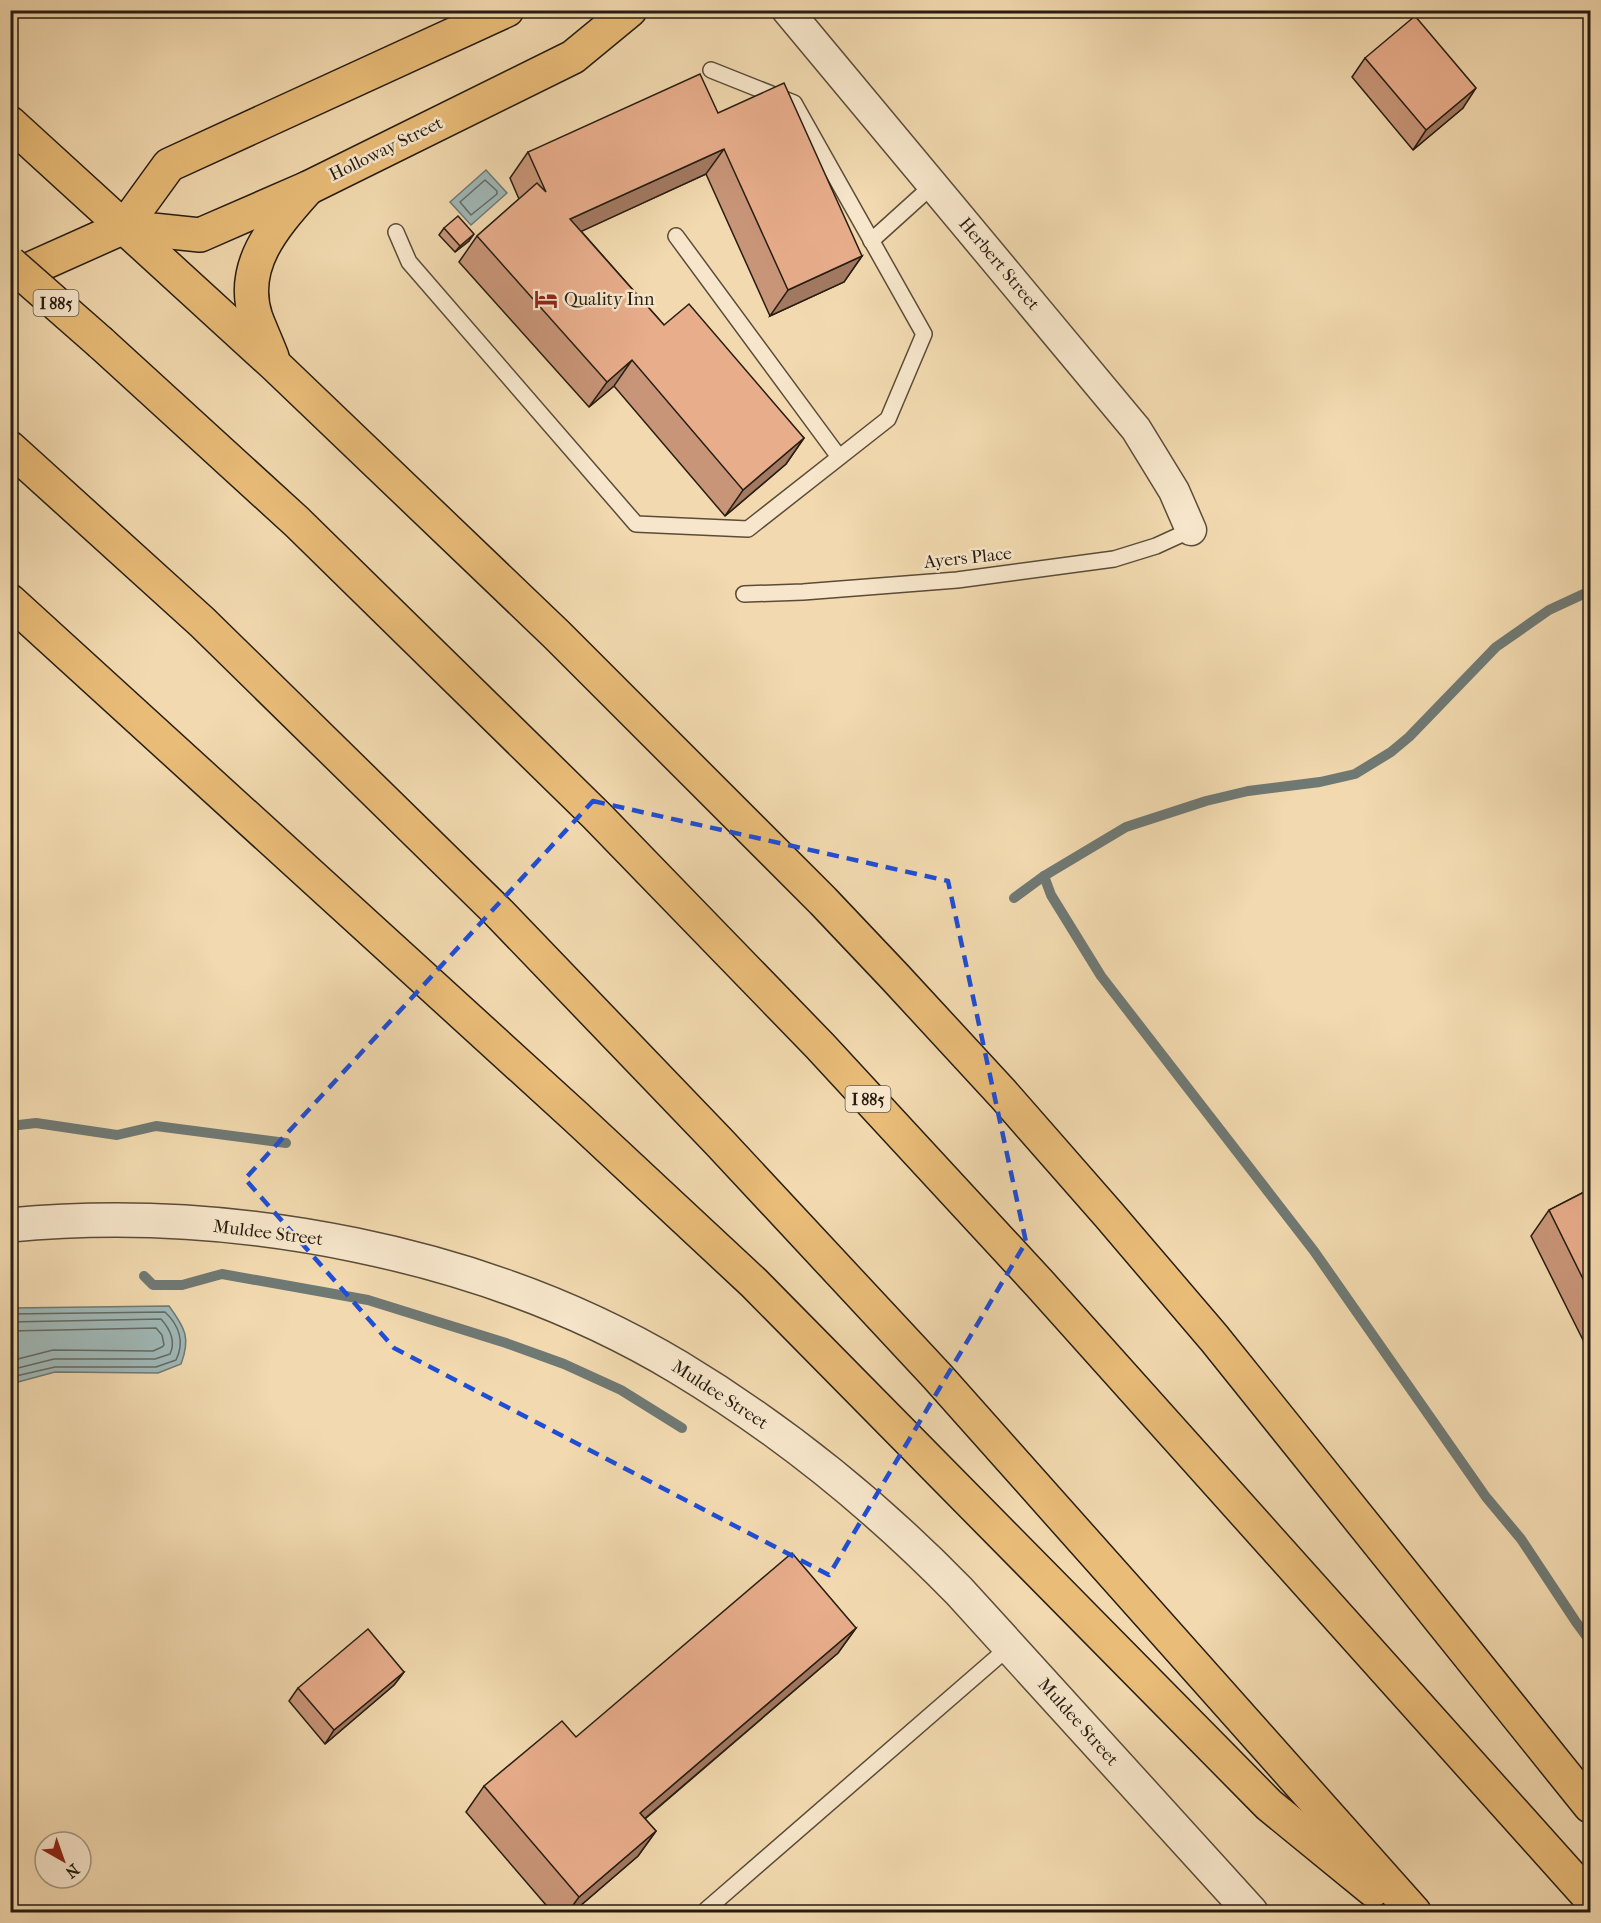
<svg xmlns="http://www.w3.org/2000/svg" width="1601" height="1923" viewBox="0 0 1601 1923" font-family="'IM FELL French Canon',serif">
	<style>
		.water { fill: #9fb7b6; stroke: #6f7974; stroke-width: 1.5 }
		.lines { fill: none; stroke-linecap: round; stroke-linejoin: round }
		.shore { stroke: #636a64; stroke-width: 1.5 }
		.stream { stroke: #6f7974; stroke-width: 10 }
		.service-casing { stroke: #5a4c38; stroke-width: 18 }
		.minor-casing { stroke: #5a4c38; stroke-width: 33 }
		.tertiary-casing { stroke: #5a4c38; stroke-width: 36 }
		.primary-casing { stroke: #271d11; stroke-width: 36 }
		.trunk-casing { stroke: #271d11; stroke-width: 36 }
		.motorway-casing { stroke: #271d11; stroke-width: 36 }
		.service { stroke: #f7e6cb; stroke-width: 15 }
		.minor { stroke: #f7e6cb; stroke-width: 30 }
		.tertiary { stroke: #f7e6cb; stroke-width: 33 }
		.primary { stroke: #e9bc78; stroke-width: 33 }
		.trunk { stroke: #e9bc78; stroke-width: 33 }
		.motorway { stroke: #e9bc78; stroke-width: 33 }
		.motorway-bridge-casing { stroke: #271d11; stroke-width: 36; stroke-linecap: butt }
		.motorway-bridge { stroke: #e9bc78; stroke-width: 33 }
		.wall { fill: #c89578; stroke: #271d11; stroke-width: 1.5 }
		.shaded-wall { fill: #a27961; stroke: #271d11; stroke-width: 1.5 }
		.building { fill: #e8ad8b; stroke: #271d11; stroke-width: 1.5 }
		.marked { fill: none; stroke: #1d4ed8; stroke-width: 4.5; stroke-dasharray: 12 8; stroke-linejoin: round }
		.labels { text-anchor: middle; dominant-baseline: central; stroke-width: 5; stroke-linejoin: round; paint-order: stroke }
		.shield { fill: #f7e6cb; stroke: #655949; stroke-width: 1.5 }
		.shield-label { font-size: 16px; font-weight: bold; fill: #271d11 }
		.street-label { font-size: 18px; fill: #271d11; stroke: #f7e6cb }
		.poi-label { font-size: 18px; fill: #271d11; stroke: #f7e6cb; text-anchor: start }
	</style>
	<rect width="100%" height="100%" fill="#f2d9af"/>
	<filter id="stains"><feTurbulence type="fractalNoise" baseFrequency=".00333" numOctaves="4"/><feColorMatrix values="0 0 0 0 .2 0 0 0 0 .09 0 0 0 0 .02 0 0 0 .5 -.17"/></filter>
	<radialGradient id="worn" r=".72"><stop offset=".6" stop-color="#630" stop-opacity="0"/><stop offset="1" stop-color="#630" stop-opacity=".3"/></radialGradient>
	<g class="water">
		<path d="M486,170L507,193L471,225L450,202Z"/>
		<path d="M169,1306C185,1328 191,1338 181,1364L158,1373L55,1372L18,1382L11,1386V1308Z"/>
	</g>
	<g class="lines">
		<g class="shore">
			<path d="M485,180L497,191V194L471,215L460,202Z"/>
			<path d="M10,1314L165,1312C179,1325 185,1342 176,1360L156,1367H55L16,1376L10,1379"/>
			<path d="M10,1322L161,1319C170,1329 176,1341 170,1354L155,1359H54L10,1370"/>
			<path d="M10,1331L156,1328L162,1335L164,1345L162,1347L153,1351L53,1350L10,1361"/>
		</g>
		<g class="stream">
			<path d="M1044,876L1051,895L1101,976L1314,1251L1486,1497L1521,1539L1576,1622L1590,1641"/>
			<path d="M1014,898L1044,876L1126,827L1206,801L1248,791L1320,782L1355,774L1391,752L1409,737L1496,647L1549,610L1590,591"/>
			<path d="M10,1126L36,1123L117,1135L156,1126L286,1143"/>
			<path d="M144,1276L153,1285H182L222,1274L368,1300L506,1343L564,1364L621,1390L682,1428"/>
		</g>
		<g class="service-casing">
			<g id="service">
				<path d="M396,232L409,262L636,524L748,529L888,419L924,334L794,103L711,70"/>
				<path d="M676,236L839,457"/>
				<path d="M871,241L933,185"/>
				<path d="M744,594L803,592L957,580L1114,559L1156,546L1191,530"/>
				<path d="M706,1910L1009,1647"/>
			</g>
		</g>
		<g class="minor-casing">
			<path id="minor" d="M787,10L1136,429L1174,491L1191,530"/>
		</g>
		<g class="tertiary-casing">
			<path id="tertiary" d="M10,1225C233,1204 486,1252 678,1367C781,1429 875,1505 959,1591L1251,1912"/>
		</g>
		<g class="primary-casing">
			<path id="primary" d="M507,10L169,165L124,227L200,235L308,188L573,57L630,10"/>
		</g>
		<g class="trunk-casing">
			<path id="trunk" d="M10,278L124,227"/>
		</g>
		<g class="motorway-casing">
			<g id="motorway">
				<path d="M10,123L277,367L557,635L823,901L895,977L1003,1094L1109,1215L1214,1338L1590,1806"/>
				<path d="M101,343L297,522L597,816L820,1046L1039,1283L1590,1898"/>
				<path d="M272,357C267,344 261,331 256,318C238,265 276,224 308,188"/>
				<path d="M10,448L202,622L499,913L719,1142L937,1376L1414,1912"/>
				<path d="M10,601L576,1117L754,1283L1269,1805L1373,1890"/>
			</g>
		</g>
		<use href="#service" class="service"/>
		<use href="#minor" class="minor"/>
		<use href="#tertiary" class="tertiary"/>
		<use href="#primary" class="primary"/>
		<use href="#trunk" class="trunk"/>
		<use href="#motorway" class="motorway"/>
		<g class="motorway-bridge-casing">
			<path id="motorway-bridge" d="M10,263L101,343"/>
		</g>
		<use href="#motorway-bridge" class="motorway-bridge"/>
	</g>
	<g class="wall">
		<path d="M1365,58L1463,108L1413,150L1352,77Z"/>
		<path d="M718,113L862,256L844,282L770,316L706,174L581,231L664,325L804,438L786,464L725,516L614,386L589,407L459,262L477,236L519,199L510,178L528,152Z"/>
		<path d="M444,228L469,241L455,252L439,235Z"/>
		<path d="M1590,1189V1354L1531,1236L1549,1210Z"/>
		<path d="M856,1628L838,1653L645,1819L656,1831L638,1856L573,1912H552L466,1812L484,1786L576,1737Z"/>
		<path d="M404,1672L394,1685L325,1744L289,1701L298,1688Z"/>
	</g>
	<g class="shaded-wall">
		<path d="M1476,88L1463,108L1413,150L1426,130Z"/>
		<path d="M724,149L706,174L552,245L570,219Z"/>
		<path d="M474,234L469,241L455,252L460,246Z"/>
		<path d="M862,256L844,282L770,316L788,290Z"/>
		<path d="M632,360L614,386L589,407L607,382Z"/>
		<path d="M804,438L786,464L725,516L743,490Z"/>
		<path d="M856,1628L838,1653L622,1838L640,1813Z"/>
		<path d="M404,1672L394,1685L325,1744L334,1730Z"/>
		<path d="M656,1831L638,1856L573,1912H568L579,1897Z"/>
	</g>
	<g class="building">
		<path d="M1415,16L1476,88L1426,130L1365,58Z"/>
		<path d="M700,74L718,113L784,83L862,256L788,290L724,149L570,219L664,325L689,304L804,438L743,490L632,360L607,382L477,236L537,183L546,192L528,152Z"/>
		<path d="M458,216L474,234L460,246L444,228Z"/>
		<path d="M1590,1189V1293L1549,1210Z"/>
		<path d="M792,1553L856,1628L640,1813L656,1831L579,1897L484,1786L562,1721L576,1737Z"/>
		<path d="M368,1629L404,1672L334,1730L298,1688Z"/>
	</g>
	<path class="marked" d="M593,801L948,881L1026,1242L829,1575L394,1348L245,1179Z"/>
	<defs>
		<g id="hotel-bare" transform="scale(1.8)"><path d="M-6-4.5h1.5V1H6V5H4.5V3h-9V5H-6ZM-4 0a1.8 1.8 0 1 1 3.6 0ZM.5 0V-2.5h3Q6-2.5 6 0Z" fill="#8f2418" stroke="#f7e6cb" stroke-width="2.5" paint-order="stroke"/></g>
	</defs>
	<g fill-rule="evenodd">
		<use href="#hotel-bare" x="546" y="299"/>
	</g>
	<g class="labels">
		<g class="shield">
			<rect x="33.5" y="290" width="45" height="26" rx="4.5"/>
			<rect x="845.5" y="1086" width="45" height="26" rx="4.5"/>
		</g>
		<g class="shield-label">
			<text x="56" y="303">I 885</text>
			<text x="868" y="1099">I 885</text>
		</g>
		<g class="street-label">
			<text transform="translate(386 149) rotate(-26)">Holloway Street</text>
			<text transform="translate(999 264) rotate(50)">Herbert Street</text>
			<text transform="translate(968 558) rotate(-6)">Ayers Place</text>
			<text transform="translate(268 1233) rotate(7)">Muldee Street</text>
			<text transform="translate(720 1395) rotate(33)">Muldee Street</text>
			<text transform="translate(1078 1722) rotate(48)">Muldee Street</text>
		</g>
		<g class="poi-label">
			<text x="564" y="299">Quality Inn</text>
		</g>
	</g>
	<rect width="1601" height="1923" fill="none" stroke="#f2d9af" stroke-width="36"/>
	<rect x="12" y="12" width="1577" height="1899" fill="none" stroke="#271d11" stroke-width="3"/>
	<rect x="18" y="18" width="1565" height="1887" fill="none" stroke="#271d11" stroke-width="1.5"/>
	<g transform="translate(63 1860) rotate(140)"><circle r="28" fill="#f7e6cb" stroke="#a49681" stroke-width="1.5"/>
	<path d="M0-4.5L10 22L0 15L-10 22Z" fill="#8f2418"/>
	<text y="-9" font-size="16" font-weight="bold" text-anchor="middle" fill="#271d11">N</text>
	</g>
	<rect width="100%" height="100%" filter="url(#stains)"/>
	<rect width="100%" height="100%" fill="url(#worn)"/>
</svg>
